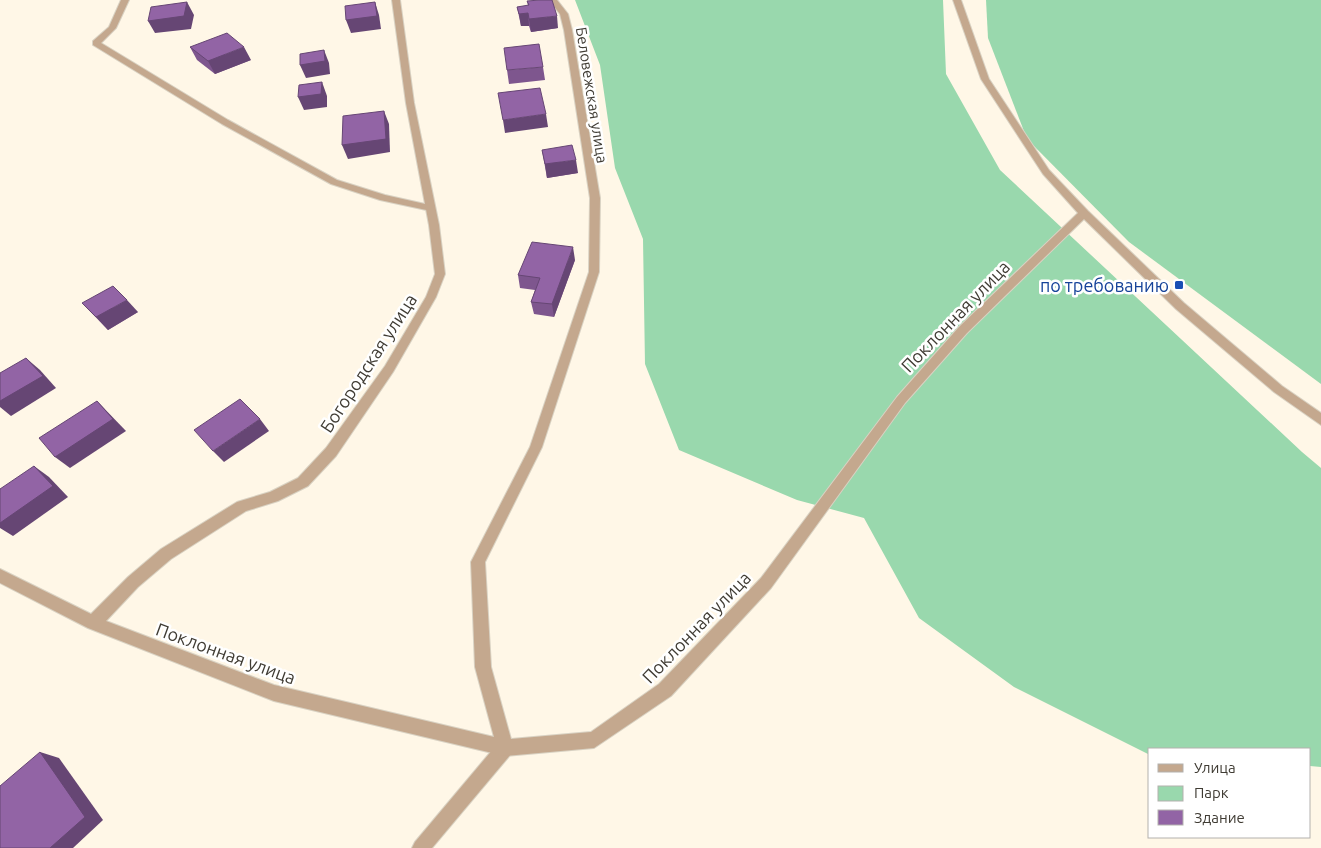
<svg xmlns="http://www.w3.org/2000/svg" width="1321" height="848" viewBox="0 0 1321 848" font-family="Ubuntu,sans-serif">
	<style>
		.green { fill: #99d8ad }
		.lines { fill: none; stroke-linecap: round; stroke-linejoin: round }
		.service-casing { stroke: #d9d2c3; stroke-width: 2 }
		.minor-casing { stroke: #d9d2c3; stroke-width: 2 }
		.service { fill: #c4a88e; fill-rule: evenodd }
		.minor { fill: #c4a88e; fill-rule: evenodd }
		.wall { fill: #7e568e }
		.shaded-wall { fill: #664674 }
		.building { fill: #9264a5; stroke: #664674 }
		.transit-dot { fill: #1a4fb4; stroke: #fff; stroke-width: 2 }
		.labels { text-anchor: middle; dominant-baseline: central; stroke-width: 5; stroke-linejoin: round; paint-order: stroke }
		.far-street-label { font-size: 15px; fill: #403c34; stroke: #fff }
		.transit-label { font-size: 18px; fill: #164399; stroke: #fff; text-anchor: end }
		.street-label { font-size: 18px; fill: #403c34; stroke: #fff }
	</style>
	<rect width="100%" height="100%" fill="#fff7e7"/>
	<g class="green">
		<path d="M575,0H943L946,74L1000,170L1302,452L1321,468V767L1310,766V749H1150V755L1014,687L919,618L864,518L797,500L679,450L645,364L643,239L615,168L600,65Z"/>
		<path d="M986,0H1321V384L1129,242L1027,139L988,38Z"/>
	</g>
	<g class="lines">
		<g class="service-casing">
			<g id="service">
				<path d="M121,0H129L116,28L101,43L228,120L337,180L385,195L434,206V210L431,211L380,200L331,184L222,124L93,45V41L109,27Z"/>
				<path d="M505,740L511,742L513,748L511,754L432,848H412L415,842L499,742Z"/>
			</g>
		</g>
		<g class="minor-casing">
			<path id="minor" d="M392,0H400L414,103L439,225L445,274L436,297L393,372L336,456L308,486L278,501L246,511L171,559L138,587L106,621L274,685L494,737L475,667L471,562L530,447L589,272L590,198L564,30L560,14L549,0H557L568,14L572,30L600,198L599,272L542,447L485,562L491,667L511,739L591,732L659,684L761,578L897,397L959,327L1078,213L1043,174L981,79L953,0H961L989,79L1049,170L1088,211L1184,303L1282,386L1321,413V425L1274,392L1176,309L1084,219L967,333L905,403L771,588L671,696L594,748L505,756L274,701L88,628L0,583V569L91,614L128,577L161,549L237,502L270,492L298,478L326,448L385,366L426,297L435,274L429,225L406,103Z"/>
		</g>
		<use href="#service" class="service"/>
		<use href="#minor" class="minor"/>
	</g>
	<g class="wall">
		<path d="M527,1L558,28L531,32L529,26H521L517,7L528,6Z"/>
		<path d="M190,47L251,60L215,74L197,60Z"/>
		<path d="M543,67L545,80L509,84L507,70Z"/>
		<path d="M542,150L578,173L547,178Z"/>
		<path d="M575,260L554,317L534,314L531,302L535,290L520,288L518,275Z"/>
		<path d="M82,303L138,312L108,330Z"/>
	</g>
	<g class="shaded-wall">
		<path d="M187,2L194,15L191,29L155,33L148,21Z"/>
		<path d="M375,2L379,15L381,29L351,33L346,20Z"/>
		<path d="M528,13L529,26H521L519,14Z"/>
		<path d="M557,16L558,28L531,32L529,19Z"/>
		<path d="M244,47L251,60L215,74L208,61Z"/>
		<path d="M324,50L329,63L330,74L306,78L300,65Z"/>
		<path d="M322,82L327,96V107L304,110L298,97Z"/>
		<path d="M384,111L389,124L390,152L348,159L342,145Z"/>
		<path d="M546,114L548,127L505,133L503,120Z"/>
		<path d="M576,160L578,173L547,178L545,164Z"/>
		<path d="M573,247L575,260L554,317L552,304Z"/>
		<path d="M127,300L138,312L108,330L96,317Z"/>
		<path d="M26,358L40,370L56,388L11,416L0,407V401Z"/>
		<path d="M97,401L126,431L70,468L55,457Z"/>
		<path d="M260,419L269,431L224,462L213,451Z"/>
		<path d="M34,466L49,477L68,497L13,536L0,528V523Z"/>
		<path d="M40,752L59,758L103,820L73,848H50Z"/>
	</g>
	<g class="building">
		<path d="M540,0H552L557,16L529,19L528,13L519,14L517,7L529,5L527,1Z"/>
		<path d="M187,2L184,16L148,21L151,7Z"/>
		<path d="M375,2L377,16L346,20L345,6Z"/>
		<path d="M227,33L244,47L208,61L190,47Z"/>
		<path d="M539,44L543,67L507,70L504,48Z"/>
		<path d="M324,50L325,61L300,65V54Z"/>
		<path d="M322,82L321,94L298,97L299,85Z"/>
		<path d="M540,88L546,114L503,120L498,93Z"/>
		<path d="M384,111L386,139L342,145L343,116Z"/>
		<path d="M572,145L576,160L545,164L542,150Z"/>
		<path d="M532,242L573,247L552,304L531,302L540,278L518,275Z"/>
		<path d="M113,286L127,300L96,317L82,303Z"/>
		<path d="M26,358L43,376L0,401V373Z"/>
		<path d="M240,399L260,419L213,451L194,430Z"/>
		<path d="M97,401L113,419L55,457L39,438Z"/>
		<path d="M34,466L53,486L0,523V489Z"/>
		<path d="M40,752L85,817L50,848H0V786Z"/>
	</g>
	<rect class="transit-dot" x="1174" y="280" width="10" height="10" rx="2.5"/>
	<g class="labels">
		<g class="far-street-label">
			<text transform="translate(592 95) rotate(81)">Беловежская улица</text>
		</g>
		<g class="transit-label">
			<text x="1169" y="285">по требованию</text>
		</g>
		<g class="street-label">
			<text transform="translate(955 316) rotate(-46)">Поклонная улица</text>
			<text transform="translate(368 363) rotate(-57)">Богородская улица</text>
			<text transform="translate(696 627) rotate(-46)">Поклонная улица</text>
			<text transform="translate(226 653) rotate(20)">Поклонная улица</text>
		</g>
	</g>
	<rect x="1148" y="748" width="162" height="90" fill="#ffffff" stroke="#b3b1ae"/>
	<rect x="1158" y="764" width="25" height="8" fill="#c4a88e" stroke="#b3b1ae"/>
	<text x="1194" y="773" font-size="15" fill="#403c34">Улица</text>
	<rect x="1158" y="786" width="25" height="15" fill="#99d8ad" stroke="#b3b1ae"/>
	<text x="1194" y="798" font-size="15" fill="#403c34">Парк</text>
	<rect x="1158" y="810" width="25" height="15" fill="#9264a5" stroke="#b3b1ae"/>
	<text x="1194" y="823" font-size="15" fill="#403c34">Здание</text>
</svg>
